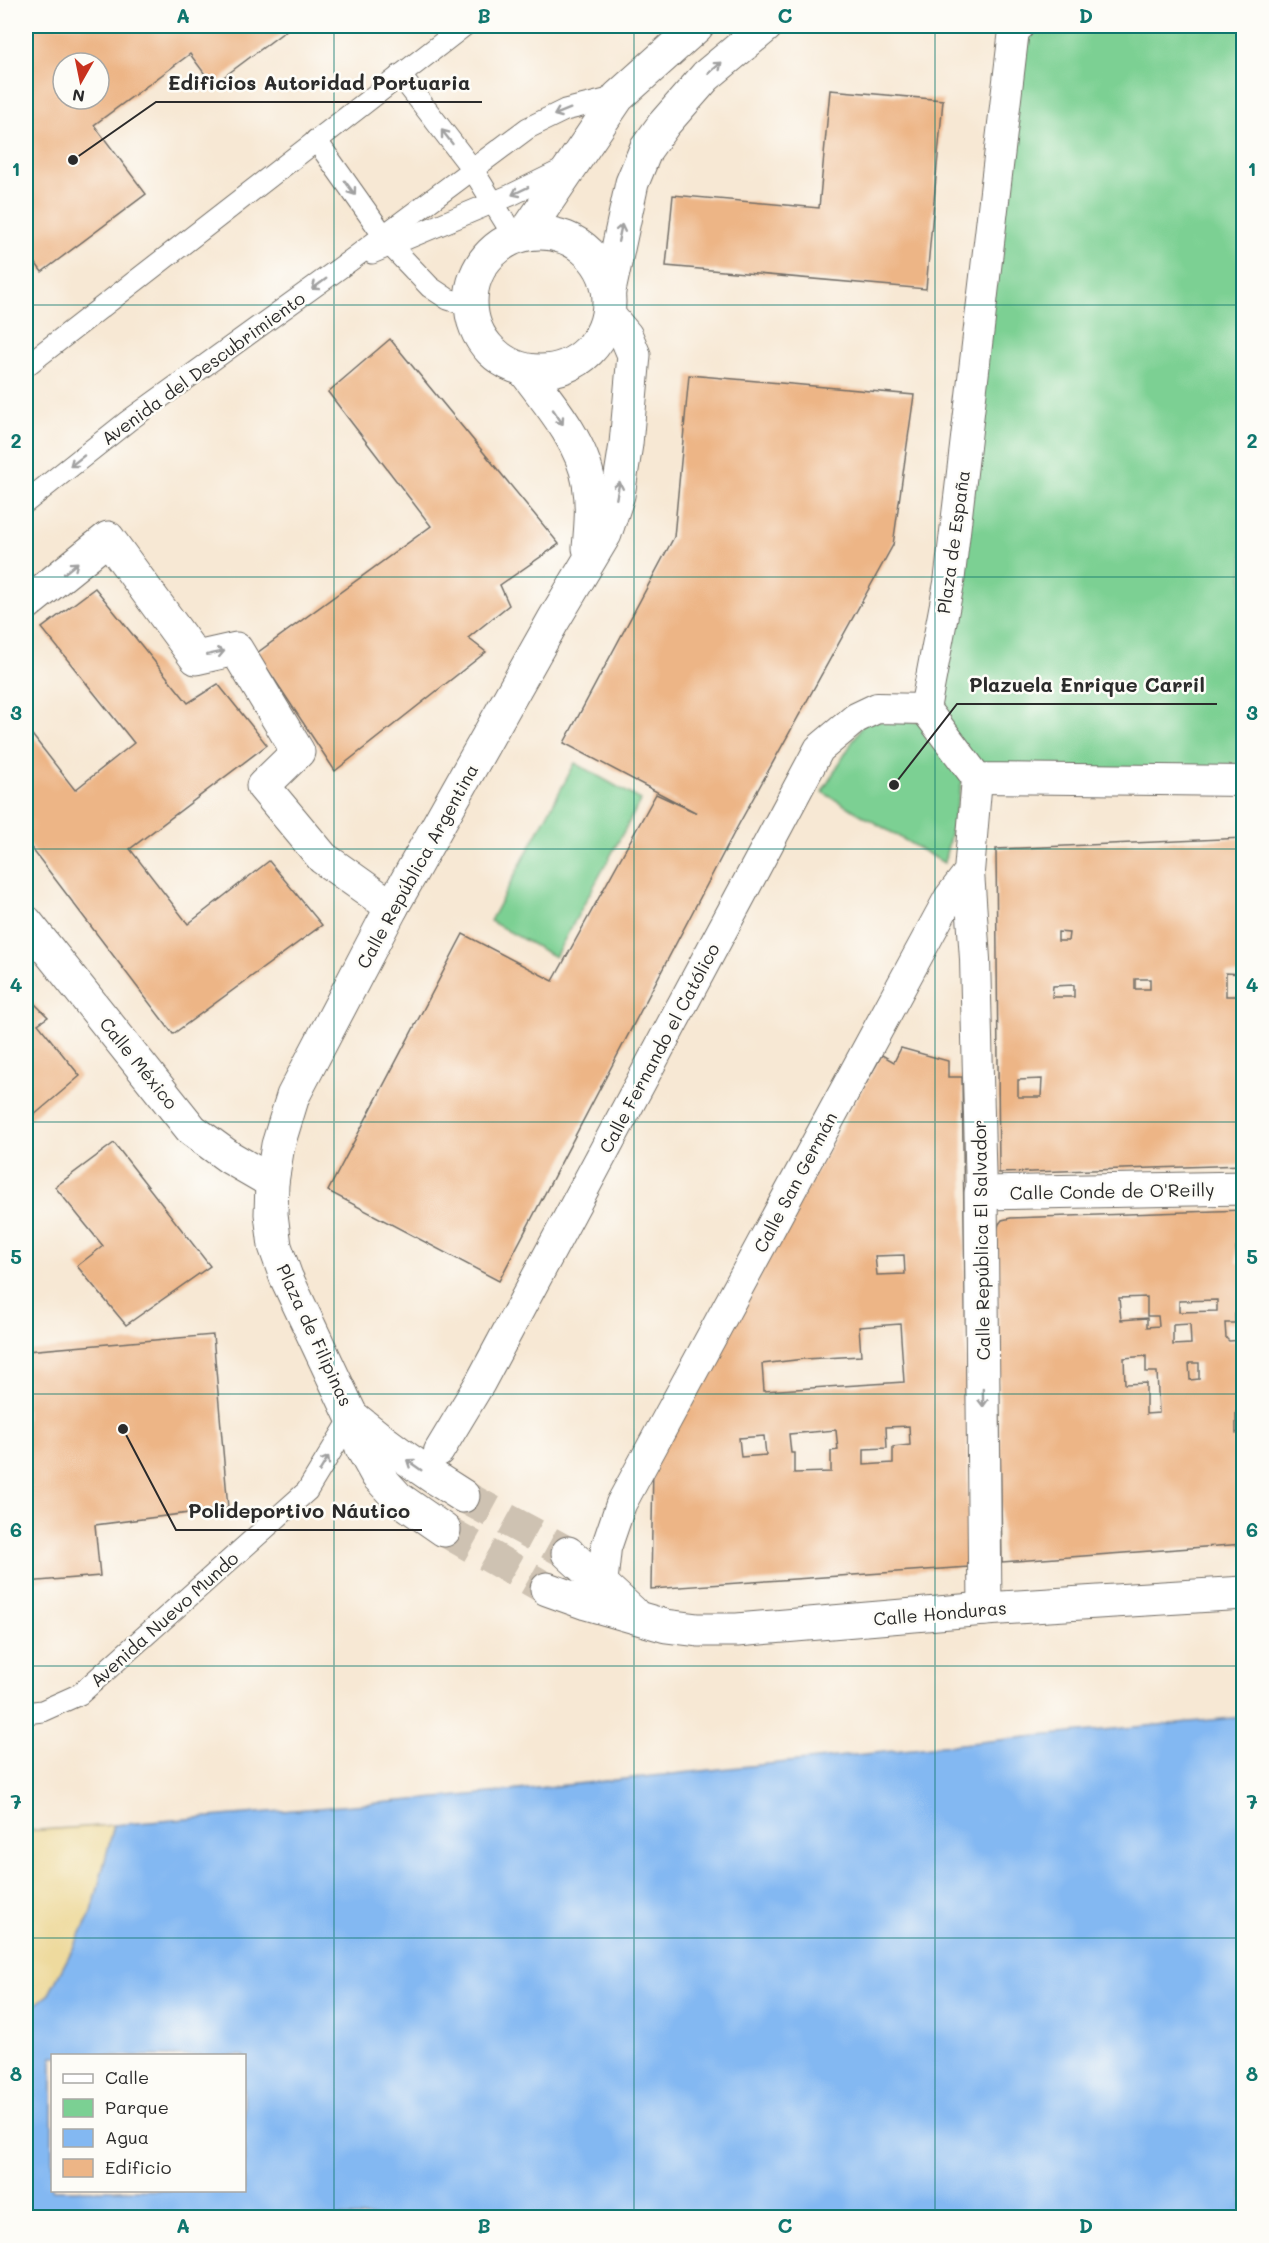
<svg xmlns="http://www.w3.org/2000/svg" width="1269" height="2243" viewBox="0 0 1269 2243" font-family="Mali,sans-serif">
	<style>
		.green { fill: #7bd093; stroke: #537e5f; stroke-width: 1.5 }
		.sand { fill: #eeda9e; stroke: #8c8264; stroke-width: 1.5 }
		.water { fill: #83b8f2; stroke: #57728e; stroke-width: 1.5; fill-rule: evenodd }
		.building { fill: #edb586; fill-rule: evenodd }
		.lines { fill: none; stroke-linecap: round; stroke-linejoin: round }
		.tertiary-tunnel { stroke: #cec2b2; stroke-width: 33; stroke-dasharray: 33 16; stroke-linecap: butt }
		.service-casing { stroke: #726d66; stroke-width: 23 }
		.pedestrian-casing { stroke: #726d66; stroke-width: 32 }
		.minor-casing { stroke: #726d66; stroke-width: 35 }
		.tertiary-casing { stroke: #726d66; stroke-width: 35 }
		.service { stroke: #fff; stroke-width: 21 }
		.pedestrian { stroke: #fff; stroke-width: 30 }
		.minor { stroke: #fff; stroke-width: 33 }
		.tertiary { stroke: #fff; stroke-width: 33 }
		.oneway { stroke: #a0a0a0 }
		.grid { fill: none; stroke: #0f766e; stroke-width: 1.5; stroke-opacity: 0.55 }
		.labels { text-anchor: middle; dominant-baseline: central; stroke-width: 5; stroke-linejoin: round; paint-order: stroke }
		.street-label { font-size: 18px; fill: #2b2b2b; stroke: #fdfcf7 }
		.leader { fill: none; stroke: #2b2b2b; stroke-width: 2 }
		.callout-dot { fill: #2b2b2b; stroke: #fdfcf7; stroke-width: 2 }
		.callout-label { font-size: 20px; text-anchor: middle; font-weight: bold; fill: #2b2b2b; stroke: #fdfcf7; stroke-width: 5; stroke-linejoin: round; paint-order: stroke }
		.neatline { fill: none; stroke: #0f766e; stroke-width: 2 }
		.grid-label { font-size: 20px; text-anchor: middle; font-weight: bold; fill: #0f766e }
	</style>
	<rect width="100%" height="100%" fill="#fdfcf7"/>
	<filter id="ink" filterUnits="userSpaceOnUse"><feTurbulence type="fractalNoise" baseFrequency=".0167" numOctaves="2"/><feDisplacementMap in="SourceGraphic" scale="12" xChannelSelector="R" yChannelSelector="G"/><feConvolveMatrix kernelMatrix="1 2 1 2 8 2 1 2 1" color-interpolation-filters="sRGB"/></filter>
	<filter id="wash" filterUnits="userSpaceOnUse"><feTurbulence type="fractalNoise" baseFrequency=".008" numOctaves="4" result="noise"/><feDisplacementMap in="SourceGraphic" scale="24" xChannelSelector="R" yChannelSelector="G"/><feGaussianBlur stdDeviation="1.35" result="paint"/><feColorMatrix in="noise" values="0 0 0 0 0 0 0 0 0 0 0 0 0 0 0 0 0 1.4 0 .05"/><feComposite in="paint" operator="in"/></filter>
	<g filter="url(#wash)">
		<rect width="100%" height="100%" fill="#f7e8d4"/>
		<g class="green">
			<path d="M1021,26H1243V781L977,778L925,709Z"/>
			<path d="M865,721L921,722L963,778L944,863L822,792Z"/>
			<path d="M575,763L641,800L555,957L490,921Z"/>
		</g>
		<path class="sand" d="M114,1825L92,1912L49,1994L26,2014V1831Z"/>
		<path class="water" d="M1243,1717V2217H26V2012L49,1994L92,1912L114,1825L461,1796L1028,1737ZM52,2056H244V2190H52Z"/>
		<g id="blocks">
			<g class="building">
				<path d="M26,26H292L213,85L190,54L94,125L146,194L42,272L26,250ZM63,63H99V99H63Z"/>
				<path d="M830,90L943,100L926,289L666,266L673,195L819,208Z"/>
				<path d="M390,339L559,544L500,585L509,605L468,638L486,652L335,771L257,653L431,526L328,392Z"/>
				<path d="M689,375L914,395L893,545L734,833L499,1281L328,1191L463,934L553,981L656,794L697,813L564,743L674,537Z"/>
				<path d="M95,588L188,703L218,684L267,745L130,849L188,924L269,861L322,925L173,1034L26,841V727L75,790L134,743L42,628Z"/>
				<path d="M1244,838V974L1226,973V996H1244V1165L999,1173L996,849ZM1058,932L1069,933L1068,941H1058ZM1135,979H1150V989H1135ZM1074,985V997H1052L1053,986ZM1042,1079L1041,1097H1018V1080Z"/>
				<path d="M34,1003L48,1017L38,1024L80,1076L26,1122V1009Z"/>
				<path d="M901,1048L948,1061V1077H962L969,1567L651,1589L653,1463L882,1055L894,1062ZM904,1255L905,1274L877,1275L875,1256ZM900,1324L904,1382L764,1391L762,1364L804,1359L861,1356L859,1327ZM909,1426L910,1445L893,1447V1463L864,1465V1449L887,1448L886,1427ZM836,1430L838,1450L831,1451V1472L794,1473V1453H791L789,1434ZM764,1436L766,1455L741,1457L739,1438Z"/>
				<path d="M114,1143L210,1266L126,1325L77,1266L103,1246L55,1187Z"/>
				<path d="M1244,1210V1248H1236L1237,1263H1244V1314H1235V1323H1225L1226,1338L1229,1341L1244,1340V1410L1236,1412V1433L1244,1432V1544L1002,1562L997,1231L999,1224L1002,1220L1011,1218ZM1147,1297V1316H1158L1159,1326L1147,1327V1318L1121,1320L1119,1298ZM1217,1300V1311L1179,1312V1301ZM1190,1324L1191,1344L1173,1345V1325ZM1146,1356V1372H1157L1159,1413L1146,1414V1383L1125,1384L1124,1358ZM1189,1363H1199V1379L1190,1380Z"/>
				<path d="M213,1335L228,1508L95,1525L100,1576L26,1582V1351Z"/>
			</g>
		</g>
	</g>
	<g filter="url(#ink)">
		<use href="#blocks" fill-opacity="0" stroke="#726d66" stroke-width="1.5"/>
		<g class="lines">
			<g class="tertiary-tunnel">
				<path d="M463,1496L568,1553"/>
				<path d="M444,1530L547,1589"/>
			</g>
			<g class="service-casing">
				<g id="service">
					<path d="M400,75L473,170L515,238"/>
					<path d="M316,140L391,246L430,287L448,299L470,306"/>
					<path d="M372,253L511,195L566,168"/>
					<path d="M26,366L464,26"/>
					<path d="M26,502L128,421L351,260L528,128L565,110L618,97"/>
					<path d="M26,1713L42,1711L80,1694L307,1491L352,1417"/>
				</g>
			</g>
			<g class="pedestrian-casing">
				<g id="pedestrian">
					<path d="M1019,26L1014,30L949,583L925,709L977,778L1244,781"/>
					<path d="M969,872L975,959L981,1193"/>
					<path d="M439,1451L480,1383L819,749L856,718L877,708L925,709"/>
					<path d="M602,1586L606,1548L621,1504L949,898L969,872L977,778"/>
				</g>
			</g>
			<g class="minor-casing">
				<g id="minor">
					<path d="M26,604L108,538L196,658L236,649L298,752L263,786L323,858L392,907"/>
					<path d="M26,922L192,1130L229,1157L272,1182"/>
					<path d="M985,1609L981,1193L1244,1188"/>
				</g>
			</g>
			<g class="tertiary-casing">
				<g id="tertiary">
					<circle cx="540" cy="302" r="69"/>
					<path d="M525,234L618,97L697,26"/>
					<path d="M609,291L632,183L646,149L664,124L706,76L766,26"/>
					<path d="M524,370C549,403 582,441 589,483C593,505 591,526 589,548"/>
					<path d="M354,1418C389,1447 424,1472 463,1496"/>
					<path d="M444,1530L398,1498L377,1475L362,1448L352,1417L286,1277L275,1246L271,1214L272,1182L278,1145L293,1096L392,907L553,621L605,534L618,495L626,444L634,355L626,336L609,316"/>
					<path d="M568,1553L632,1612"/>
					<path d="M547,1589L586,1603L666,1626L698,1630H737L985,1609L1244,1593"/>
				</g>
			</g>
			<use href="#service" class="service"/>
			<use href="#pedestrian" class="pedestrian"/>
			<use href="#minor" class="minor"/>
			<use href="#tertiary" class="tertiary"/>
		</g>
		<defs><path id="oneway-shaft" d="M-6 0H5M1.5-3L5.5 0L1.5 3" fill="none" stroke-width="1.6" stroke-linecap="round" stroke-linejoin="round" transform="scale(1.5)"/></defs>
		<g class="oneway">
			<use href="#oneway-shaft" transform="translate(715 68) rotate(-40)"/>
			<use href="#oneway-shaft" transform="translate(562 112) rotate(158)"/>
			<use href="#oneway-shaft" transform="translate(447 137) rotate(-128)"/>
			<use href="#oneway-shaft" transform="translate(350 188) rotate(54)"/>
			<use href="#oneway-shaft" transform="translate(520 191) rotate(154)"/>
			<use href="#oneway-shaft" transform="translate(620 233) rotate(-78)"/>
			<use href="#oneway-shaft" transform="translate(319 284) rotate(144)"/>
			<use href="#oneway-shaft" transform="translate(558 417) rotate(56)"/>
			<use href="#oneway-shaft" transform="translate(77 461) rotate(142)"/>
			<use href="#oneway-shaft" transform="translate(618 490) rotate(-79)"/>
			<use href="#oneway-shaft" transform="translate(71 568) rotate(-39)"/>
			<use href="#oneway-shaft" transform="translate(216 653) rotate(-12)"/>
			<use href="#oneway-shaft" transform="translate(983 1398) rotate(89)"/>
			<use href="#oneway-shaft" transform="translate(324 1464) rotate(-59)"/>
			<use href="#oneway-shaft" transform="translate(414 1465) rotate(-145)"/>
		</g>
	</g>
	<path class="grid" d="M334,26V2218M634,26V2218M935,26V2218M26,305H1244M26,577H1244M26,849H1244M26,1122H1244M26,1394H1244M26,1666H1244M26,1938H1244"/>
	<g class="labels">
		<g class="street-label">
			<text transform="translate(203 368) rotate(-36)">Avenida del Descubrimiento</text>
			<text transform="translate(953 542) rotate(-82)">Plaza de España</text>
			<text transform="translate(417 866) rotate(-61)">Calle República Argentina</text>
			<text transform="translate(659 1048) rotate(-62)">Calle Fernando el Católico</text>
			<text transform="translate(139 1063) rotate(51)">Calle México</text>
			<text transform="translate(795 1182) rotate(-62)">Calle San Germán</text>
			<text transform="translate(1112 1191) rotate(-1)">Calle Conde de O'Reilly</text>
			<text transform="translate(981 1240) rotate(-91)">Calle República El Salvador</text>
			<text transform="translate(315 1335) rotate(65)">Plaza de Filipinas</text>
			<text transform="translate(940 1613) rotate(-5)">Calle Honduras</text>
			<text transform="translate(164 1619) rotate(-42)">Avenida Nuevo Mundo</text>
		</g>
	</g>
	<path class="leader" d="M73 160L156 102H482M894 785L957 704H1217M123 1429L176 1530H422"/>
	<g class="callout-dot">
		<circle cx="73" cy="160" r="6"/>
		<circle cx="894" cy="785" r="6"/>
		<circle cx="123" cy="1429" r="6"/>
	</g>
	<g class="callout-label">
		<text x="319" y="90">Edificios Autoridad Portuaria</text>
		<text x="1087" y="692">Plazuela Enrique Carril</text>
		<text x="299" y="1518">Polideportivo Náutico</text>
	</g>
	<rect width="1269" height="2243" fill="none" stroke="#fdfcf7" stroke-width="66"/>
	<rect x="51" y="2054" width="195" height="138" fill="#fdfcf7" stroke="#a9a8a5" stroke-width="1.5"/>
	<rect x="63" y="2074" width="30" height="9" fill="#ffffff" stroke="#a9a8a5" stroke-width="1.5"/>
	<text x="105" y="2084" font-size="18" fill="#2b2b2b">Calle</text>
	<rect x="63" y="2099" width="30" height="18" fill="#7bd093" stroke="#a9a8a5" stroke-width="1.5"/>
	<text x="105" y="2114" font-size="18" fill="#2b2b2b">Parque</text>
	<rect x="63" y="2129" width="30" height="18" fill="#83b8f2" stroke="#a9a8a5" stroke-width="1.5"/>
	<text x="105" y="2144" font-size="18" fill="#2b2b2b">Agua</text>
	<rect x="63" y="2159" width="30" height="18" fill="#edb586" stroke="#a9a8a5" stroke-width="1.5"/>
	<text x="105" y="2174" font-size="18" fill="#2b2b2b">Edificio</text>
	<g transform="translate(81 81) rotate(189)"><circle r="28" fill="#fdfcf7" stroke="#a9a8a5" stroke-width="1.5"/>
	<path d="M0-4.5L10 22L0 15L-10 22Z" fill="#c8321e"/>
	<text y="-9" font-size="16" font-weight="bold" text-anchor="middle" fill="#2b2b2b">N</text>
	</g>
	<rect x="33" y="33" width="1203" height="2177" class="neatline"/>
	<g class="grid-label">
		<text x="183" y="23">A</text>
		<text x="484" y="23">B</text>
		<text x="785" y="23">C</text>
		<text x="1086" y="23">D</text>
		<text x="16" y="176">1</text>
		<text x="1252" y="176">1</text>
		<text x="16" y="448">2</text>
		<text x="1252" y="448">2</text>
		<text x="16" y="720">3</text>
		<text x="1252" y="720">3</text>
		<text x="16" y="992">4</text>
		<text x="1252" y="992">4</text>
		<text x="16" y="1264">5</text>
		<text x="1252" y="1264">5</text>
		<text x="16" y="1537">6</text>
		<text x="1252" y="1537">6</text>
		<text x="16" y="1809">7</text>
		<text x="1252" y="1809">7</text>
		<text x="16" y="2081">8</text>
		<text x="1252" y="2081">8</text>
		<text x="183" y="2233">A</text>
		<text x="484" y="2233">B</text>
		<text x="785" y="2233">C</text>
		<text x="1086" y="2233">D</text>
	</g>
</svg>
